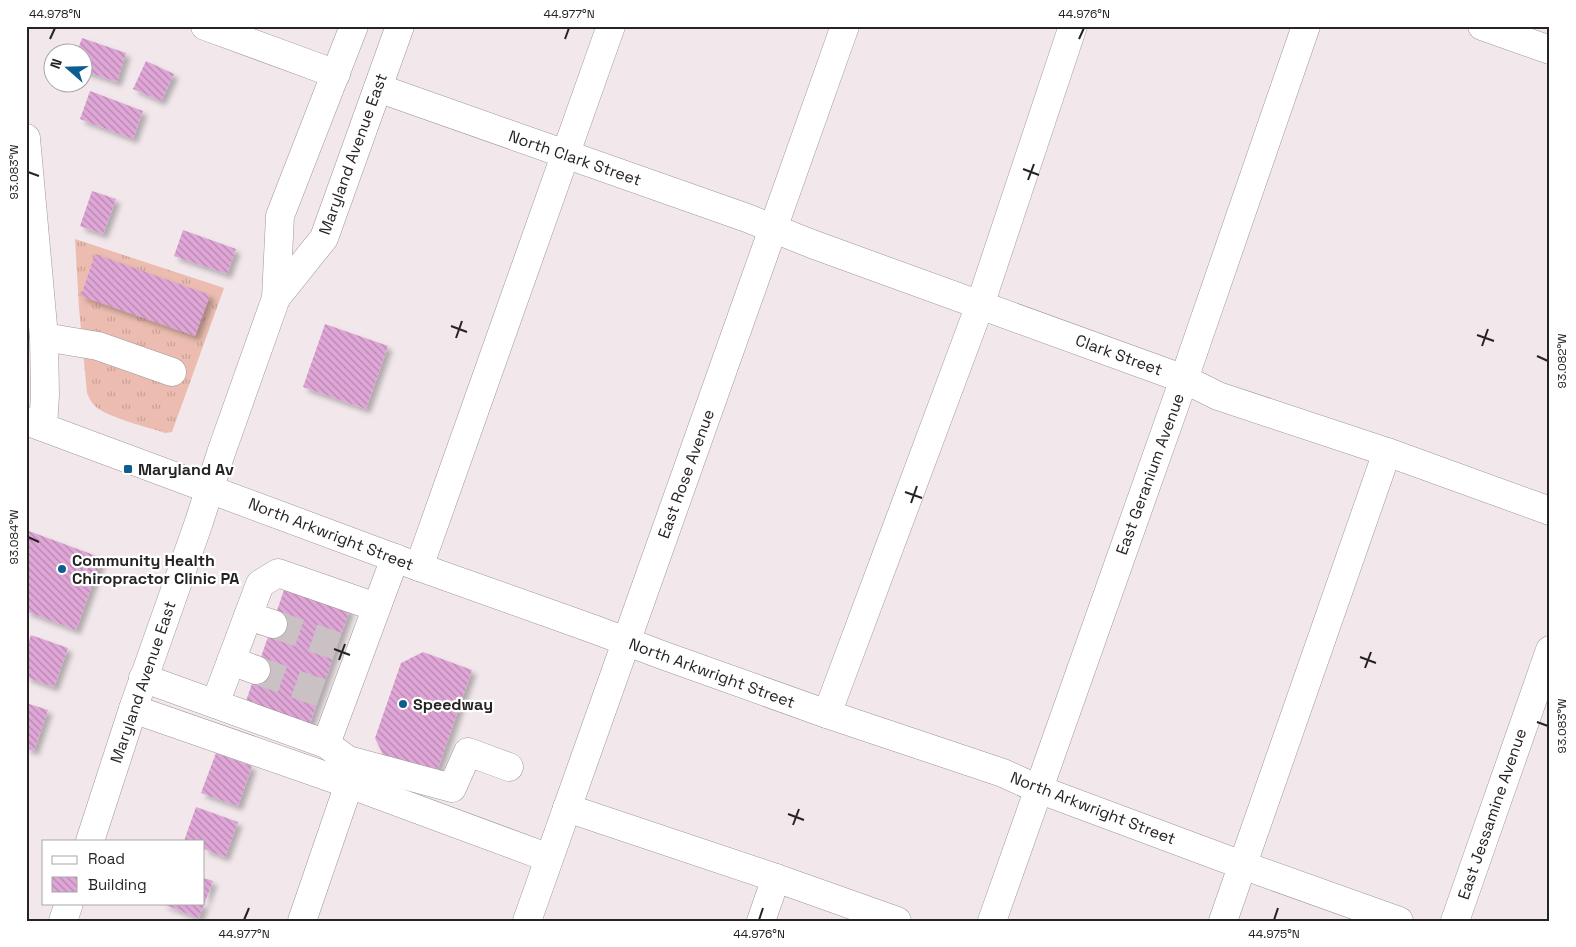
<svg xmlns="http://www.w3.org/2000/svg" width="1576" height="947" viewBox="0 0 1576 947" font-family="'Space Grotesk',sans-serif">
	<style>
		.grass { fill: url(#grass-tufts) }
		.building { fill: url(#building-back-hatch); filter: url(#shadow) }
		.lines { fill: none; stroke-linecap: round; stroke-linejoin: round }
		.minor-tunnel { stroke: #c9c1c4; stroke-width: 28; stroke-dasharray: 28 14; stroke-linecap: butt }
		.minor-casing { stroke: #9f969a; stroke-width: 29 }
		.major-casing { stroke: #9f969a; stroke-width: 29 }
		.minor { stroke: #fff; stroke-width: 28 }
		.major { stroke: #fff; stroke-width: 28 }
		.ticks { fill: none; stroke: #262324; stroke-width: 2 }
		.poi-dot { fill: #0f5d90; stroke: #fff; stroke-width: 2 }
		.labels { text-anchor: middle; dominant-baseline: central; stroke-width: 4.5; stroke-linejoin: round; paint-order: stroke }
		.street-label { font-size: 16px; fill: #262324; stroke: #fff }
		.poi-label { font-size: 16px; font-weight: bold; fill: #262324; stroke: #fff; text-anchor: start }
		.neatline { fill: none; stroke: #262324; stroke-width: 2 }
		.ticks-label { font-size: 12px; text-anchor: middle; fill: #262324 }
	</style>
	<defs>
		<pattern id="grass-tufts" width="24" height="20" patternUnits="userSpaceOnUse" patternTransform="scale(1.25)"><rect width="24" height="20" fill="#ebbcaf"/><path d="M3 7l-1-3M5 7V3M7 7l1-3M15 17l-1-3M17 17v-4M19 17l1-3" fill="none" stroke="#c9a196"/></pattern>
		<pattern id="building-back-hatch" width="6" height="6" patternUnits="userSpaceOnUse" patternTransform="scale(1.25)"><rect width="6" height="6" fill="#dfa6d7"/><path d="M-1 5l2 2M0 0l6 6M5-1l2 2" fill="none" stroke="#b587ae"/></pattern>
		<filter id="shadow"><feDropShadow dx="4.5" dy="4.5" stdDeviation="2.5" flood-color="#0004"/></filter>
	</defs>
	<rect width="100%" height="100%" fill="#f2e8ec"/>
	<path class="grass" d="M75,239L224,288L172,432L165,433C148,427 108,418 95,406C91,402 89,398 87,393L79,308Z"/>
	<g class="building">
		<path d="M82,38L126,53L117,82L82,70V52H77Z"/>
		<path d="M146,61L174,74L161,101L133,89Z"/>
		<path d="M90,91L143,111L133,139L80,119Z"/>
		<path d="M92,191L116,199L103,234L80,226Z"/>
		<path d="M183,230L236,249L227,274L174,256Z"/>
		<path d="M95,254L210,295L195,336L81,296Z"/>
		<path d="M325,324L388,346L366,409L303,387Z"/>
		<path d="M26,530L102,558L76,630L26,611Z"/>
		<path d="M285,587L350,609L309,726L245,704Z"/>
		<path d="M31,635L68,648L54,687L26,677V649Z"/>
		<path d="M423,652L472,670L435,777L385,759L375,738L401,663Z"/>
		<path d="M26,703L48,710L34,751L26,748Z"/>
		<path d="M216,753L252,766L238,806L201,793Z"/>
		<path d="M196,807L238,822L225,857L204,849V841H184Z"/>
		<path d="M204,878L213,881L199,918L160,903H204Z"/>
	</g>
	<g class="lines">
		<g class="minor-tunnel">
			<path d="M273,624L337,646"/>
			<path d="M256,670L321,693"/>
		</g>
		<g class="minor-casing">
			<g id="minor">
				<path d="M205,26L336,74"/>
				<path d="M1482,26L1550,50"/>
				<path d="M378,88L747,218L812,244L1184,379L1218,396L1387,452L1550,511"/>
				<path d="M26,138L44,337L45,395L43,427"/>
				<path d="M44,337L98,346L172,372"/>
				<path d="M26,421L419,567L596,630L662,655L827,714L1003,773L1038,789L1242,865L1399,921"/>
				<path d="M419,567L611,26"/>
				<path d="M248,616L273,624"/>
				<path d="M231,661L256,670"/>
				<path d="M143,678L326,744L395,558"/>
				<path d="M215,704L260,584L278,573L376,607"/>
				<path d="M133,709L349,784L549,858"/>
				<path d="M827,714L980,305L1073,26"/>
				<path d="M326,744L348,760L452,788L468,752L509,767"/>
				<path d="M567,808L776,878L897,921"/>
				<path d="M302,921L349,784"/>
				<path d="M527,921L845,26"/>
				<path d="M761,921L776,878"/>
				<path d="M992,921L1184,379L1306,26"/>
				<path d="M1223,921L1387,452"/>
				<path d="M1455,921L1550,650"/>
			</g>
		</g>
		<g class="major-casing">
			<g id="major">
				<path d="M276,298L324,238L400,26"/>
				<path d="M90,841L133,709L199,522L221,453L276,298L280,216L354,26"/>
				<path d="M63,921L69,903"/>
			</g>
		</g>
		<use href="#minor" class="minor"/>
		<use href="#major" class="major"/>
	</g>
	<path class="ticks" d="M50,39L55,28M565,39L569,28M1079,39L1084,28M1023,169L1039,175M28,172L39,176M1028,180L1034,164M451,326L467,332M1477,335L1494,341M456,338L462,321M1482,346L1488,329M1537,356L1548,361M905,492L922,498M911,503L917,486M28,537L39,542M334,649L350,655M1360,657L1376,663M339,660L345,644M1365,668L1371,652M1537,722L1548,726M788,814L804,820M793,825L799,809M244,920L249,908M759,920L763,908M1274,920L1278,908"/>
	<g class="poi-dot">
		<rect x="123" y="464" width="10" height="10" rx="2.5"/>
		<circle cx="62" cy="569" r="5"/>
		<circle cx="403" cy="704" r="5"/>
	</g>
	<g class="labels">
		<g class="street-label">
			<text transform="translate(353 154) rotate(-70)">Maryland Avenue East</text>
			<text transform="translate(575 158) rotate(19)">North Clark Street</text>
			<text transform="translate(1119 355) rotate(20)">Clark Street</text>
			<text transform="translate(686 474) rotate(-70)">East Rose Avenue</text>
			<text transform="translate(1150 474) rotate(-70)">East Geranium Avenue</text>
			<text transform="translate(331 534) rotate(21)">North Arkwright Street</text>
			<text transform="translate(712 673) rotate(20)">North Arkwright Street</text>
			<text transform="translate(143 682) rotate(-71)">Maryland Avenue East</text>
			<text transform="translate(1093 808) rotate(21)">North Arkwright Street</text>
			<text transform="translate(1492 814) rotate(-71)">East Jessamine Avenue</text>
		</g>
		<g class="poi-label">
			<text x="138" y="469">Maryland Av</text>
			<text x="72" y="560">Community Health<tspan x="72" dy="18">Chiropractor Clinic PA</tspan></text>
			<text x="413" y="704">Speedway</text>
		</g>
	</g>
	<rect width="1576" height="947" fill="none" stroke="#ffffff" stroke-width="55"/>
	<rect x="42" y="840" width="162" height="65" fill="#ffffff" stroke="#a8a7a7"/>
	<rect x="52" y="856" width="25" height="8" fill="#ffffff" stroke="#a8a7a7"/>
	<text x="88" y="864" font-size="15" fill="#262324">Road</text>
	<rect x="52" y="877" width="25" height="15" fill="url(#building-back-hatch)" stroke="#a8a7a7"/>
	<text x="88" y="890" font-size="15" fill="#262324">Building</text>
	<g transform="translate(68 68) rotate(290)"><circle r="24" fill="#ffffff" stroke="#a8a7a7"/>
	<path d="M0-4L9 19L0 12L-9 19Z" fill="#0f5d90"/>
	<text y="-8" font-size="14" font-weight="bold" text-anchor="middle" fill="#262324">N</text>
	</g>
	<rect x="28" y="28" width="1520" height="892" class="neatline"/>
	<g class="ticks-label">
		<text x="55" y="18">44.978°N</text>
		<text x="569" y="18">44.977°N</text>
		<text x="1084" y="18">44.976°N</text>
		<text transform="translate(14 172) rotate(-90)" y="4">93.083°W</text>
		<text transform="translate(1562 361) rotate(-90)" y="4">93.082°W</text>
		<text transform="translate(14 537) rotate(-90)" y="4">93.084°W</text>
		<text transform="translate(1562 726) rotate(-90)" y="4">93.083°W</text>
		<text x="244" y="938">44.977°N</text>
		<text x="759" y="938">44.976°N</text>
		<text x="1274" y="938">44.975°N</text>
	</g>
</svg>
